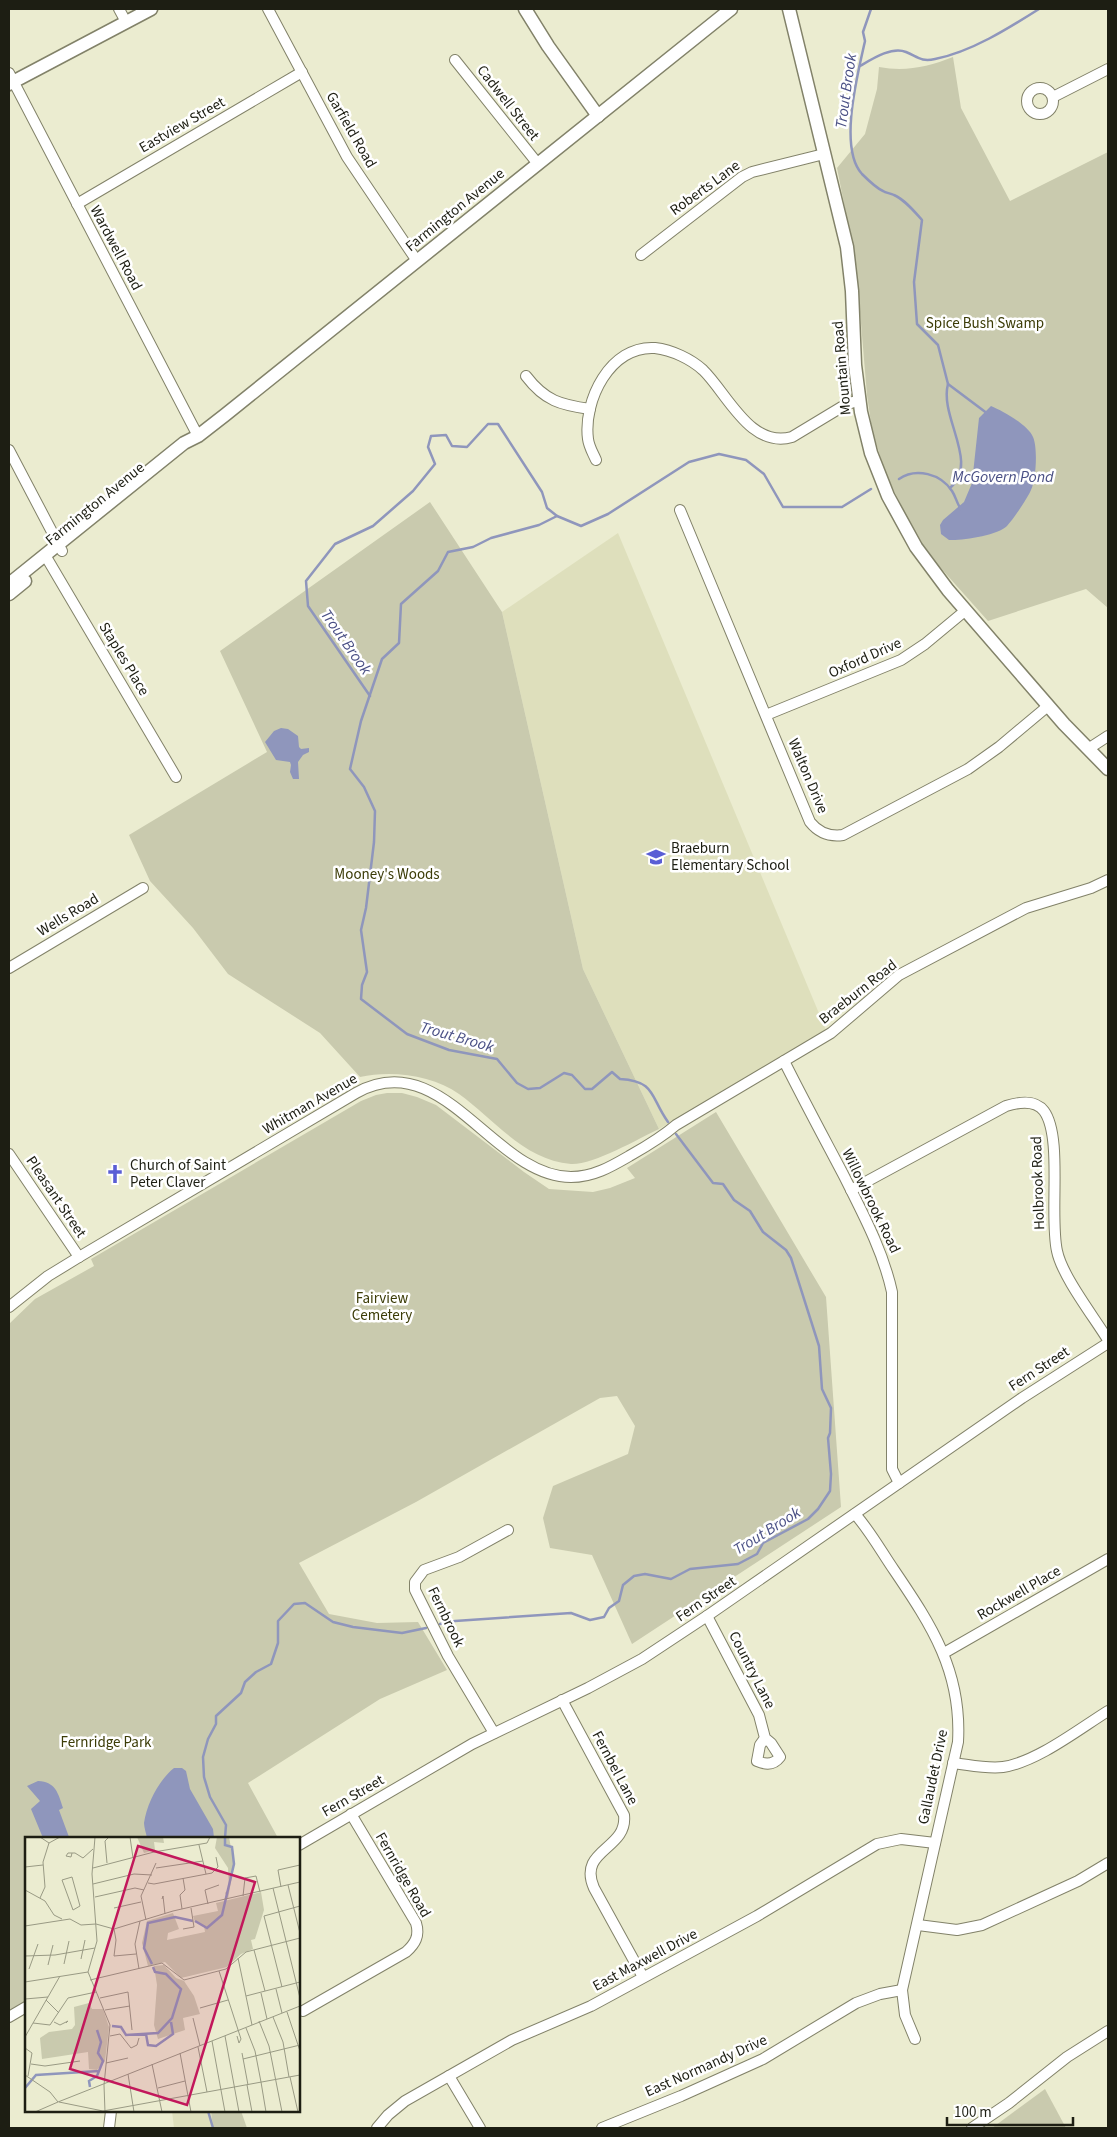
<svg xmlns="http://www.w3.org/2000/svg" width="1117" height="2137" viewBox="0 0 1117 2137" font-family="'Source Sans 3',sans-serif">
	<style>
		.built { fill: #dedfbc }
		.green { fill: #c9caae }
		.water { fill: #8f96bc }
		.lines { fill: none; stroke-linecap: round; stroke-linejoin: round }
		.stream { stroke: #8f96bc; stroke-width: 2.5 }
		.minor-casing { stroke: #828269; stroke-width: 12 }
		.major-casing { stroke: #828269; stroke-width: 15 }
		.minor { stroke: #fff; stroke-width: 10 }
		.major { stroke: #fff; stroke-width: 12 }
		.labels { text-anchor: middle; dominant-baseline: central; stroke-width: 5; stroke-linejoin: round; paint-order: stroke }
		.street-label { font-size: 15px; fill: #1d1e13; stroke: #fff }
		.park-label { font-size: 15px; fill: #3c3c07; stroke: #fff }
		.poi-label { font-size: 15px; fill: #1d1e13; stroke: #fff; text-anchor: start }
		.water-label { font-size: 16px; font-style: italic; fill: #4a5085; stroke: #fff }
		.inset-river { fill: none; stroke: #8f96bc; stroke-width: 2.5 }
		.inset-road { fill: none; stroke: #999a84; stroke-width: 1 }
		.view { fill: #c2185b; fill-opacity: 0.15; stroke: #c2185b; stroke-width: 2.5 }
		.inset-edge { fill: none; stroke: #1d1e13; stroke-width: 2.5 }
	</style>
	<rect width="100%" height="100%" fill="#ebecd0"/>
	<g class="built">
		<path d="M618,533L826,1030L659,1129L583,969L502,612Z"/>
		<path d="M172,2111H211L213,2128H174Z"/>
	</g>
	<g class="green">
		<path d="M953,57L961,108L1010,201L1108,152V608L1086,589L988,621L922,547L886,475L872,430L867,395L856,264L837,168L865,134L877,89L879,67C905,72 928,67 953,57Z"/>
		<path d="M430,502L502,612L583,969L659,1129C638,1139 593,1165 571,1164C524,1160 494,1119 459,1094C433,1075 391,1070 360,1077L320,1033L228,974L193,928L150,881L129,835L267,752L220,651Z"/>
		<path d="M387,1093H402L417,1097L436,1105L524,1172L549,1189L593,1192L610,1188L635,1178L627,1168L716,1112L826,1297L841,1507L632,1644L592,1555L550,1548L543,1518L553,1486L628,1454L635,1426L617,1396L600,1398L416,1502L299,1563L329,1614L377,1623L418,1622L447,1670L380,1699L248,1783L278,1838H26V2002L9,2012V1324L35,1299L94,1266L91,1259L361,1101L376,1095Z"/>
		<path d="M1045,2089L1066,2128H992Z"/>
		<path d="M211,2111H241L247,2128H213Z"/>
	</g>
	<g class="water">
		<path d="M991,406C1003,411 1028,425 1033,437C1038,448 1036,480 1031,490C1027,499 1014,518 1007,526C998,535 962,541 949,540L941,534L940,525L943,520L964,502L972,483L979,418Z"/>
		<path d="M281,728L288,729L298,736L299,747L301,749L309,748V752L303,755L298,762L299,779H293L290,772L291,765L290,762L276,760L265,742L274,731Z"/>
		<path d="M174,1768H182L186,1771L190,1789L213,1829L214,1838H147C146,1833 144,1827 144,1823C147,1803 159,1780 174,1768Z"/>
		<path d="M38,1781C56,1782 58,1793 63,1808L59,1810L69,1837L43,1838L31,1809L40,1801L27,1786Z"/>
	</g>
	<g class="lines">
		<g class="stream">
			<path d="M871,9L863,32L865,41C858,73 838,148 862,174C868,180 876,188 883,191C886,193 890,193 894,195C905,200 914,211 922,220L914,282L917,324L938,345L948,384L988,414"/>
			<path d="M860,66C872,59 892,46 906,52C918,57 921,62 935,59C971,52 1009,28 1039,9"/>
			<path d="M948,384C939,417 980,463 950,488"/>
			<path d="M899,479C916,467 941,474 952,491C956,497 957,504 961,509"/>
			<path d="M370,696L308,606L306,581L335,544L373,526L413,491L435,464L428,447L431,436L446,435L452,446L467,447L488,424H498L542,492L547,508L557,516"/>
			<path d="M668,1122C650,1097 656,1081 620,1079L612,1072L592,1089H585L572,1075L564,1073L540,1088L528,1089L517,1083L497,1059L449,1050L407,1034L361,999L362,985L367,972L361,930L366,908L374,842L375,811L364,787L350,769L361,721L382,659L399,643L401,604L438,571L448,552L473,547L491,538L539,525L557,516L581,526L608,514L689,462L719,454L746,460L764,474L783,507H842L871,489"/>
			<path d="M440,1624L455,1621L571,1613L590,1620L604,1617L609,1608L619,1601L623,1585L634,1576L645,1574L671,1579L690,1569L738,1564L757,1554L763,1543L808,1519L818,1509L830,1491L831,1474L828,1438L830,1433L831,1408L822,1389L819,1346L791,1258L786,1250L763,1232L750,1211L734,1200L723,1184L713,1183L676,1134"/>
			<path d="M225,1838L226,1825L210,1797L204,1777L203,1757L208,1739L216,1724V1716L241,1693L245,1682L256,1672L271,1664L278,1643V1621L294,1604L305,1603L333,1622L353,1627L402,1633L426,1628"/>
			<path d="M208,2111L213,2128"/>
		</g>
		<g class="minor-casing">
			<g id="minor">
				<path d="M119,9L126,22"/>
				<path d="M268,9L347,157L417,261"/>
				<path d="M455,60L538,164"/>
				<path d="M9,73L198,436"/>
				<circle cx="1040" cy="101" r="13"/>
				<path d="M1053,97L1108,69"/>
				<path d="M77,204L302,72"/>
				<path d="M641,255L742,177L752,172L824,154"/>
				<path d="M526,376C545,401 561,405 590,409"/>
				<path d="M9,450L62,551"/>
				<path d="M596,460C593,453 589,447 588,439C583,401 610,345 655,348C672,350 691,359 703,370C727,393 750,449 792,437L845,405L859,400"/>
				<path d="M680,510L810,822C818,832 829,837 843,835L968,769L999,747L1048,706"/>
				<path d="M45,555L176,777"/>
				<path d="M766,715L901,660L925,644L966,610"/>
				<path d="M1088,749L1108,736"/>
				<path d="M9,968L143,888"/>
				<path d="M784,1061C803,1099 824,1138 844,1176C863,1214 883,1251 892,1292V1469L899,1483"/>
				<path d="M9,1154L79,1257"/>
				<path d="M851,1190L1006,1106C1019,1102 1035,1099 1044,1111C1063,1137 1049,1216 1057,1251C1062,1276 1094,1317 1108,1340"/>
				<path d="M9,1307L48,1276L79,1257L356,1093C443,1044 493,1177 571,1177C594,1177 612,1166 631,1155C647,1146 662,1137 676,1125L831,1033L899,975L1026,908L1091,888L1108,880"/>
				<path d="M855,1514C870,1531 881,1551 894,1570C932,1626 962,1672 958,1742L902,1990L905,2015L915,2039"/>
				<path d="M707,1616L759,1715L765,1738L760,1745L757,1761C766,1765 774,1765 780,1757L771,1743L765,1738"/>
				<path d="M944,1653L1108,1559"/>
				<path d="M562,1700L624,1815C628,1850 577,1849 594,1888L643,1977"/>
				<path d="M494,1733L448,1656L415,1590V1582L424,1570L459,1557L508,1530"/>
				<path d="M953,1763C970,1765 987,1769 1003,1767C1037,1762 1079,1729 1108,1711"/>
				<path d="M299,1845L472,1744L588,1688L642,1659L707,1616L1022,1398L1108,1343"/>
				<path d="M918,1925L957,1930L982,1925L1078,1881L1108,1863"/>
				<path d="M303,2011L406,1952C415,1944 420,1936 416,1923L351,1814"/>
				<path d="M9,2017L26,2007"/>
				<path d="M449,2076L480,2128"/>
				<path d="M109,2128L111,2111"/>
				<path d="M377,2128L388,2115L405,2101L512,2040L591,2006L757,1916L877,1844L901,1839L935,1843"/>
				<path d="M602,2128L681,2096L763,2059L856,2003L880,1994L902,1990"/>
				<path d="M972,2128L1009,2103L1067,2057L1108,2031"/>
			</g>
		</g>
		<g class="major-casing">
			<g id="major">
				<path d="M525,9L548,46L598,116"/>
				<path d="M789,9L847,247L852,291L855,365L861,412L871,453L888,496L916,547L948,590L1064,724L1108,769"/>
				<path d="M9,84L151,9"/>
				<path d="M9,584L184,443L198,436L225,415L731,9"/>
				<path d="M9,594L25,581"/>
			</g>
		</g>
		<use href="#minor" class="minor"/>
		<use href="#major" class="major"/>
	</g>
	<defs>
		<g id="school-bare" transform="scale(1.5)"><path d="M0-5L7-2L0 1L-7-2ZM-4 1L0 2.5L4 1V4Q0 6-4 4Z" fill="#5a5ed5" stroke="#fff" stroke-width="2.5" paint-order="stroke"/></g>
		<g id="church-bare" transform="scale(1.5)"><path d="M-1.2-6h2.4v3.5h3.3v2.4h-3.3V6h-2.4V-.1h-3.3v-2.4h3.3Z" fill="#5a5ed5" stroke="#fff" stroke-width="2.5" paint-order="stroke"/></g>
	</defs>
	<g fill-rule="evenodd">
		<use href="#school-bare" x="656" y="857"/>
		<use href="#church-bare" x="115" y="1174"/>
	</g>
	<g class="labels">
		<g class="street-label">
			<text transform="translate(508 103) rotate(52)">Cadwell Street</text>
			<text transform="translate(182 125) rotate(-30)">Eastview Street</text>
			<text transform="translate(351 130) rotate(60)">Garfield Road</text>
			<text transform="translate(705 188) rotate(-36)">Roberts Lane</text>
			<text transform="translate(455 210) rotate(-39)">Farmington Avenue</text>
			<text transform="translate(116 248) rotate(62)">Wardwell Road</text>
			<text transform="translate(842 368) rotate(-95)">Mountain Road</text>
			<text transform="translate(95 504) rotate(-39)">Farmington Avenue</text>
			<text transform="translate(865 658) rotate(-24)">Oxford Drive</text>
			<text transform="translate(124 659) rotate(59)">Staples Place</text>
			<text transform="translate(808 776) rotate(67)">Walton Drive</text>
			<text transform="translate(68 915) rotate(-31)">Wells Road</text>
			<text transform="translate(858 992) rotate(-38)">Braeburn Road</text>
			<text transform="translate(310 1104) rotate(-30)">Whitman Avenue</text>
			<text transform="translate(1038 1183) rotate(-92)">Holbrook Road</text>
			<text transform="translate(56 1197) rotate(56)">Pleasant Street</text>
			<text transform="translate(871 1201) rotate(64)">Willowbrook Road</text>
			<text transform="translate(1039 1369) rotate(-33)">Fern Street</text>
			<text transform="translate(1019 1593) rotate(-30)">Rockwell Place</text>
			<text transform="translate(706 1599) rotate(-34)">Fern Street</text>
			<text transform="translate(446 1617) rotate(64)">Fernbrook</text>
			<text transform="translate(752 1670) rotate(63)">Country Lane</text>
			<text transform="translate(615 1768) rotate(62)">Fernbel Lane</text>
			<text transform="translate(933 1777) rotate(-78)">Gallaudet Drive</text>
			<text transform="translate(353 1796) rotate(-30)">Fern Street</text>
			<text transform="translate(403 1875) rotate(60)">Fernridge Road</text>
			<text transform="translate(645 1960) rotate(-28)">East Maxwell Drive</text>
			<text transform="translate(706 2066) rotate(-24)">East Normandy Drive</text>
		</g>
		<g class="park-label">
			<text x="985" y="323">Spice Bush Swamp</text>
			<text x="387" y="874">Mooney's Woods</text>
			<text x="382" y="1298">Fairview<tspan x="382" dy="17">Cemetery</tspan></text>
			<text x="106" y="1742">Fernridge Park</text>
		</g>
		<g class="poi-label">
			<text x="671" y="848">Braeburn<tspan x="671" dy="17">Elementary School</tspan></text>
			<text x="130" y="1165">Church of Saint<tspan x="130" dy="17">Peter Claver</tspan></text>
		</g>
		<g class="water-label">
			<text transform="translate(846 91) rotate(-82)">Trout Brook</text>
			<text x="1003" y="477">McGovern Pond</text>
			<text transform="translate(346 642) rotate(55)">Trout Brook</text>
			<text transform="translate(457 1037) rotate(16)">Trout Brook</text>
			<text transform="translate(767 1531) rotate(-32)">Trout Brook</text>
		</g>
	</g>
	<g transform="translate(25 1837)">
		<rect width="275" height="275" fill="#ebecd0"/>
		<path d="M112,0H138L139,6L129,5L130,13L119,16ZM192,0H204L209,27L203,62L200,56L204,51L203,31L190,11ZM236,55L239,73L230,102L226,103L228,112L216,117L202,130L156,141L140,125L123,129L117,106L122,84L148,76L154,92L143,96L142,103L180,95L179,89L170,85L168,79L193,74L191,66ZM139,128L151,141L159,144L169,159L175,177L158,181L160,193L133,202L129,188L132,148L129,129ZM64,166L67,172H78L84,190L80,224L72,233L64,232L63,215L17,222L15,201L24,195L47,192L50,188L49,170Z" fill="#c9caae"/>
		<path class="inset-river" d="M170,84L182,91L197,78L209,27L207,10L200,8V0M127,127L119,111L123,86L150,80L168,84M87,189L96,190L101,198L133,196L147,181L156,152L141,137L130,135L128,130M121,197L123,208L131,209L148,197L146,185M65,250L64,244L72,239L78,224L73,216L76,205L72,193M0,251L11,238L74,234"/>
		<path class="inset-road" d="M15,0L24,6L35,0M70,0L67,37L72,104L63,135L85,188L79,248L80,275M105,0L108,21M174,8L181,37M47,16L46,20L41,19L43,16H50L58,21L68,12M82,26L80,4L84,0M0,30L18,28M68,31L129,15L182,6L185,0M131,31L178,24M47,40L55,69L48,73L37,43ZM123,46L129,47L187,36L193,30L191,20M68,47L109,37L127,38M263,48L275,96M256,50L253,33L275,28M248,51L275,161M0,53L20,64L29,78L37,82M218,59L220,41L231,39L235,55M70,60L110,51L119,53M15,61L20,50L18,25L24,6M137,62L138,59L140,77M183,67L180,53L194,48M89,71L116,65M157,72L155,58L160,53L158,41M121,83L116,59L131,26M71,87L89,92L148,74L275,45M0,89L45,82L56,88L71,87M89,92L91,103L89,119L111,117M158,92L169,90L166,71M229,113L240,154M0,119L30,118L70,111M213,121L227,188M56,122L60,103M39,127L44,104M23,128L28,108M4,132L13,107M114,132L110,107L115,84M194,134L216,202L214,206L212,199M65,143L137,126L159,143L201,132L221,115L275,101M0,145L63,135M257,150L239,79L275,69M251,152L257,176M236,156L242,182M221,159L275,145M75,161L103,155L107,193M0,162L23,160M21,163L34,176M175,171L203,163M80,173L105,169M262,175L275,214M248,180L258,205L264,240M168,181L175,209M234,184L244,209L257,275M29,185L35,188L43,184L41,186M8,186L25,188L43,161L71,155M221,191L230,214L236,245M85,199L95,197L106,211L112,208L114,201M200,199L214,275M0,200L35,139M187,204L200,275M173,210L182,255M0,211L7,216L3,239M155,216L166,275M217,216L223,248M218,222L275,208M81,226L103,221M6,227L20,229L55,224M127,227L137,275M103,237L109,275M0,238L25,255L33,265M265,240L273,275M236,245L241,275M222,248L227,275M133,251L160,244M33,265L275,169M34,265L78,274L275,238M10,275L33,265"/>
		<path class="view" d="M113,9L230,45L162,268L45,232Z"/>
		<rect width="275" height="275" class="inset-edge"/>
	</g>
	<rect width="1117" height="2137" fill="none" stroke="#1d1e13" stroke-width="20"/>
	<path d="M947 2117v8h126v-8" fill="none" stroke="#1d1e13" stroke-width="2.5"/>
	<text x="954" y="2117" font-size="15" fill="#1d1e13" stroke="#ffffff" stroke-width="4" paint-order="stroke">100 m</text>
</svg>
